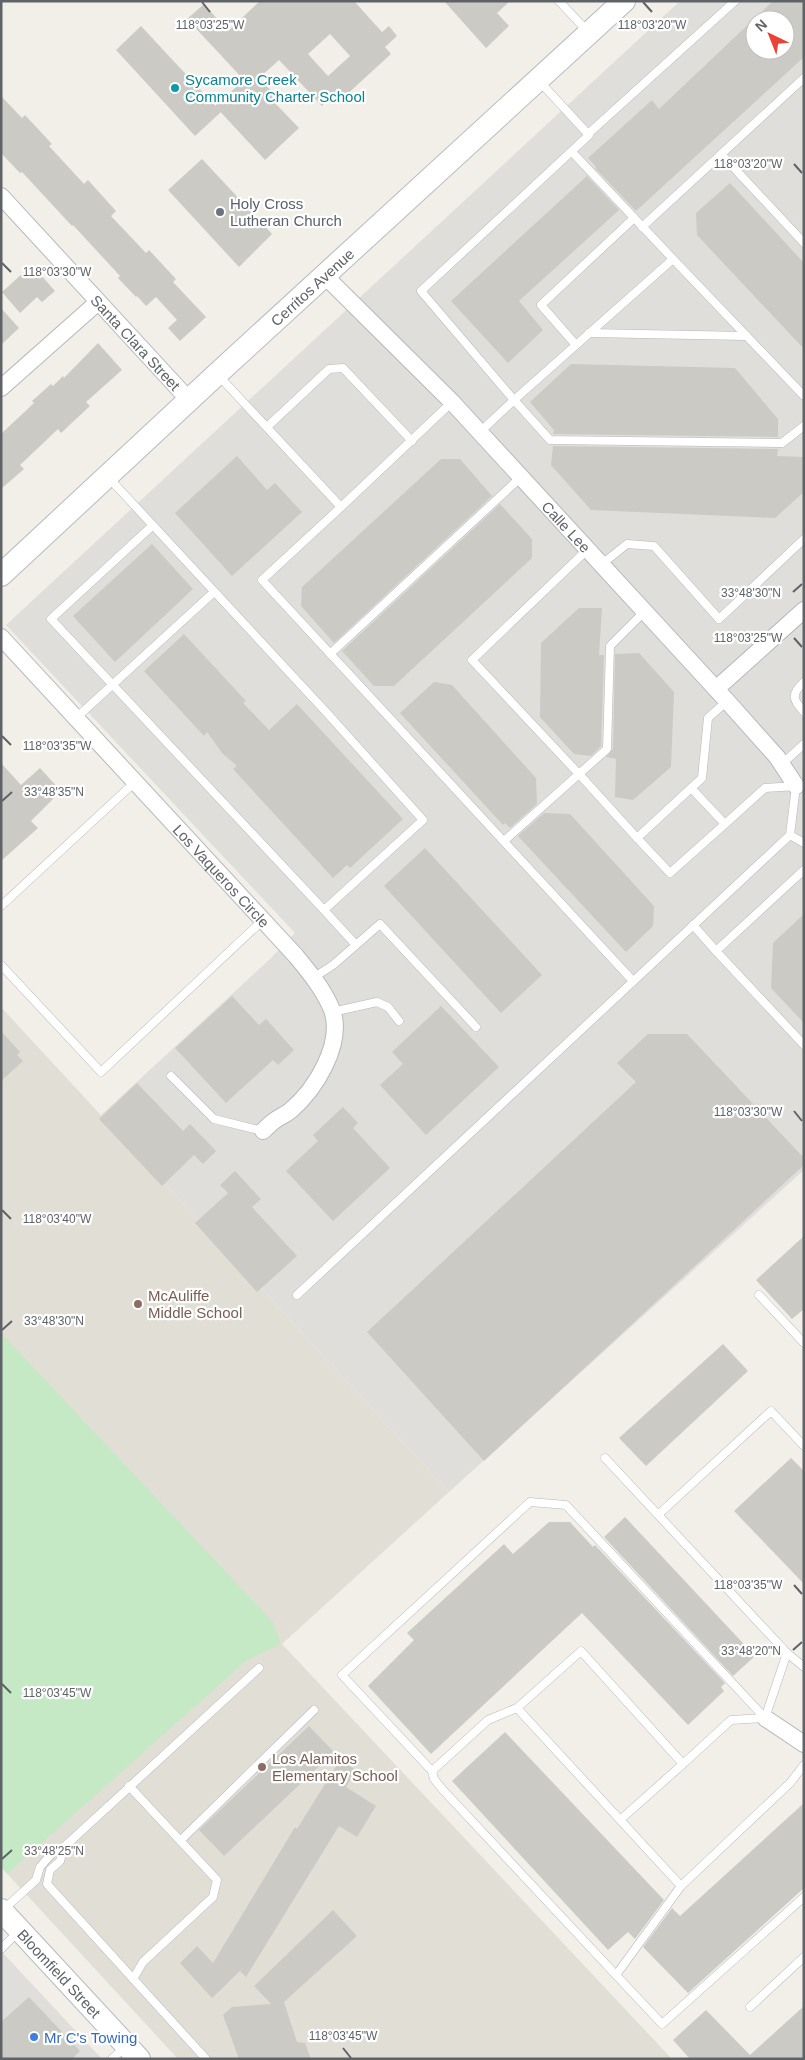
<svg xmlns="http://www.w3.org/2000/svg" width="805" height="2060" viewBox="0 0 805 2060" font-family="Helvetica,sans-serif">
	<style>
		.industrial { fill: #e0deda; fill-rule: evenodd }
		.education { fill: #e1ded6 }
		.green { fill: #c5e8c5 }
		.building { fill: #cccac5; fill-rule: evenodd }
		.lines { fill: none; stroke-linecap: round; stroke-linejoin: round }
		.lane-casing { stroke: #b5b8bc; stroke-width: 9 }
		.street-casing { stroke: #b5b8bc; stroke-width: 18 }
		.secondary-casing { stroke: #b6babf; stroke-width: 24 }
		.lane { stroke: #fff; stroke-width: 8 }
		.street { stroke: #fff; stroke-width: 16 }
		.secondary { stroke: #fff; stroke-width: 22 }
		.ticks { fill: none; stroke: #5f6368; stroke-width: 2 }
		.culture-dot { fill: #0f9aa8; stroke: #fff; stroke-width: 2 }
		.worship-dot { fill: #6b7280; stroke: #fff; stroke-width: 2 }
		.education-dot { fill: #8d6e63; stroke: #fff; stroke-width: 2 }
		.shop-dot { fill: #3f7fe0; stroke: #fff; stroke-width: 2 }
		.labels { text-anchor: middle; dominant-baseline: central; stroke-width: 4.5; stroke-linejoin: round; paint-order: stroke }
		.culture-label { font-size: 15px; fill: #0d838f; stroke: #fff; text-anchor: start }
		.worship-label { font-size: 15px; fill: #5b616d; stroke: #fff; text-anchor: start }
		.street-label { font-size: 15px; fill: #5f6368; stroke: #fff }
		.education-label { font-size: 15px; fill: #785e54; stroke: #fff; text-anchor: start }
		.shop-label { font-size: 15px; fill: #366cbe; stroke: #fff; text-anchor: start }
		.ticks-label { font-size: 12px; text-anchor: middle; fill: #5f6368; stroke: #fff; stroke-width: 4.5; stroke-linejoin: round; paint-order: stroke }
	</style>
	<rect width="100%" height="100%" fill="#f1efe8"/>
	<g class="industrial">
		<path d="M680,1H804V1170L449,1492L101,1115L270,959L295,933L6,625ZM755,20H785V50H755Z"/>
		<path d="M1,1951L102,2059H1Z"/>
	</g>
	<path class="education" d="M1,1007L449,1492L282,1644L672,2059H178L1,1867Z"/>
	<path class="green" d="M1,1333L272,1621L281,1644L247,1660L7,1874L1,1867Z"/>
	<g class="building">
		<path d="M260,1H354L382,32L389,26L397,36L385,47L391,54L343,98L338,91L322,106L279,60L259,78L276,96L272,100L299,128L265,160L215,106L244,80L187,19L204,4L228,31ZM330,34L350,56L328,76L308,54Z"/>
		<path d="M444,1H510L497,13L509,26L486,48Z"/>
		<path d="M773,1H804V57L636,211L595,168L596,167L588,158L652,100L659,109ZM755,20H785V50H755Z"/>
		<path d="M141,26L221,112L195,136L116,50Z"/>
		<path d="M1,96L22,118L25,115L52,144L49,146L84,184L88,180L116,211L111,216L146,253L149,250L176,279L173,282L206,317L180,341L168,328L177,320L156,297L146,306L137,296L136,297L118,278L120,276L73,225L72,226L22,172L20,173L1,153Z"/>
		<path d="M202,159L272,234L239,267L168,190Z"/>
		<path d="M587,176L619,210L519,301L543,330L508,363L451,301Z"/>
		<path d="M730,183L804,263V349L697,235L696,213Z"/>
		<path d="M32,265L55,291L42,302L37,297L20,313L2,292Z"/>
		<path d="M1,308L19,328L1,345Z"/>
		<path d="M98,343L122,370L86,402L90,406L61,433L58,429L20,465L24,469L1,489V434L34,403L32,401L51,384L53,386L63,376L64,378Z"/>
		<path d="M571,364L735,368L778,419V437L553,434L554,430L530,402Z"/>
		<path d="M553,446L778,449L777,456L804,457V492L775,518L591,510L551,465Z"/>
		<path d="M237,456L267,490L275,483L302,512L232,576L175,513Z"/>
		<path d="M441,459H460L492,496L334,643L301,606L302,587Z"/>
		<path d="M500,504L532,539V558L394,686H374L342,651Z"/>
		<path d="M152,544L193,589L115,662L73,616Z"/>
		<path d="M579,608H602L599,655H604L601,746L591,756L574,754L540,717L541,643Z"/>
		<path d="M184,634L246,701L243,703L269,730L297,704L403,819L350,868L347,865L333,878L233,769L237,766L222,753L207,732L204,736L144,671Z"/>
		<path d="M639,653L674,692L671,767L633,800L615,797L616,759L606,757L613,749L615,654Z"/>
		<path d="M434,682L452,685L536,778L537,804L510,828L505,823L503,825L400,713Z"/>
		<path d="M1,763L21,785L40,768L61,791L31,821L38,828L1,861Z"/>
		<path d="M544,813L570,814L654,906L653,926L626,952L518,836Z"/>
		<path d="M425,848L542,975L501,1013L384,886Z"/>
		<path d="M804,914V1023L771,988L773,943Z"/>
		<path d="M232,996L259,1025L266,1019L294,1050L278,1065L273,1060L226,1103L175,1048Z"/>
		<path d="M441,1006L499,1067L426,1135L380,1085L403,1064L392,1052Z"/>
		<path d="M1,1031L20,1052L17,1055L23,1061L1,1081Z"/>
		<path d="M648,1034H687L804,1158V1165L484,1461L367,1332L636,1082L617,1063Z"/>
		<path d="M137,1083L183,1131L190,1124L216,1151L203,1164L194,1155L162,1186L99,1119Z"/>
		<path d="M343,1107L358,1123L353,1128L390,1168L333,1221L286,1171L318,1141L313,1135Z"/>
		<path d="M235,1171L261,1199L252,1207L297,1256L257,1292L195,1223L228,1193L220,1185Z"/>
		<path d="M804,1236V1309L792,1319L756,1280Z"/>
		<path d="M723,1344L748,1371L646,1466L619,1438Z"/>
		<path d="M791,1458L804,1471V1584L734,1511Z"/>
		<path d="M625,1517L755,1656L733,1676L604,1537Z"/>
		<path d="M549,1522H570L593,1547L595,1545L725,1683L721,1687L724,1691L688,1725L582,1613L431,1754L368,1686L414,1640L407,1633L504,1544L513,1554Z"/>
		<path d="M309,1726L334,1752L224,1856L199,1830Z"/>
		<path d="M505,1732L664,1900L635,1939L628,1932L608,1950L452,1781Z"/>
		<path d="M340,1760L356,1770L346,1787L376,1806L357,1837L339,1826L246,1977L240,1971L212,1998L180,1963L197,1946L213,1963L295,1827L297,1829Z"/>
		<path d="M804,1803V1888L688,1993L643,1947L672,1908L680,1916Z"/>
		<path d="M333,1910L357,1936L284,2002L297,2042L305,2043L311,2059H239L223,2015L232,2007L271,2004L254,1986Z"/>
		<path d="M29,1997L80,2051L72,2059H1V2022Z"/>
		<path d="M804,2006V2059H690L673,2040L706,2010L750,2055Z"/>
	</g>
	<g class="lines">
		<g class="lane-casing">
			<g id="lane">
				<path d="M559,1L588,32"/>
				<path d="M540,82L589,135L421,291L514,400L673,259L804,396"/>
				<path d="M588,134L735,1"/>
				<path d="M572,152L673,259"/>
				<path d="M721,154L804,243"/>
				<path d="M642,227L804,78"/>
				<path d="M589,333L746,336"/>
				<path d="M576,345L541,305L634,218"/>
				<path d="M218,375L341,507L452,402"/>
				<path d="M267,427L329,369L343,368L412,441"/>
				<path d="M480,432L514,400L550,440L782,443L804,426"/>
				<path d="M109,478L327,713L423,820L324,910L51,619L152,526"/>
				<path d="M341,507L262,580L633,981"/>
				<path d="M588,549L472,660L579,774L607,749L610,646L645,611"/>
				<path d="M602,564L627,544L654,546L719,619L804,539"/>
				<path d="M330,654L521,477"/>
				<path d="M804,682C791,694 792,699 804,712"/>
				<path d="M76,718L214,592"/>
				<path d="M782,764L804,744"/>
				<path d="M790,835L804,843"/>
				<path d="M637,838L670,873L725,824L691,788"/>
				<path d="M504,841L579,774L637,838L702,778L708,718L727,701"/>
				<path d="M1,906L135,782"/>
				<path d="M324,910L356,945"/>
				<path d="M693,925L716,951L804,870"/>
				<path d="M716,951L804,1045"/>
				<path d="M1,965L101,1072L263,920"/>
				<path d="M313,978L333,965L380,924L476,1027"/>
				<path d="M332,1012L377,1002L388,1007L399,1021"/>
				<path d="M171,1076L214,1119L263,1131"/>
				<path d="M297,1295L790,835L796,786L765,788L725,824"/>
				<path d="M759,1295L804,1343"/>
				<path d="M605,1458L787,1653L765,1718"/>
				<path d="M659,1514L771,1411L804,1446"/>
				<path d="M787,1653L804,1667"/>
				<path d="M517,1708L488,1720L432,1771L342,1675L530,1502L566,1505L765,1718"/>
				<path d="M765,1718L731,1720L683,1764L581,1651L517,1708L681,1886L790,1783L804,1765"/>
				<path d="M432,1771L434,1779L443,1790L616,1975"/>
				<path d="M129,1786L217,1880L213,1897L143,1962L133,1979"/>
				<path d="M620,1820L683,1764"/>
				<path d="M181,1840L314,1710"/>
				<path d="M64,1847L60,1861L50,1870L47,1884L206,2059"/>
				<path d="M681,1886L616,1975L662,2024L804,1897"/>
				<path d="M4,1909L36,1880L40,1867L53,1852L64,1847L259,1668"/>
				<path d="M1,1949L19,1931"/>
				<path d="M750,2007L804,1957"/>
				<path d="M112,2059L125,2047"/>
			</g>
		</g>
		<g class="street-casing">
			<g id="street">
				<path id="s1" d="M1,196L189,400"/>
				<path id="s2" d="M325,276L452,402L727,701L777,757L796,786"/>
				<path d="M1,388L98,302"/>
				<path id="s3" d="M1,637L296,956C310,973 324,990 332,1010C344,1044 315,1090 290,1111C285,1115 279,1117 274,1121C270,1124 266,1128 263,1131"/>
				<path d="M716,689L804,610"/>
				<path d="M765,1718L804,1744"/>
			</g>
		</g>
		<g class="secondary-casing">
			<g id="secondary">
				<path id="s4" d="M1,575L217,374L624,1"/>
				<path id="s5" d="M1,1910L139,2059"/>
			</g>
		</g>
		<use href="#lane" class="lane"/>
		<use href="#street" class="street"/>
		<use href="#secondary" class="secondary"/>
	</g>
	<path class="ticks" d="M202,2L210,12M643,2L652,12M794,164L802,173M2,263L11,272M793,592L802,584M794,638L802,647M2,736L11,745M2,801L12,792M794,1111L802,1121M2,1210L11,1219M2,1330L12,1321M794,1585L802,1594M793,1650L802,1642M2,1684L11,1693M2,1859L12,1850M343,2048L351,2058"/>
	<circle class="culture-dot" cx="175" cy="88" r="5"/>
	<circle class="worship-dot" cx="220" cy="212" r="5"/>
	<g class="education-dot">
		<circle cx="138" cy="1304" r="5"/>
		<circle cx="262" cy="1767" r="5"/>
	</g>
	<circle class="shop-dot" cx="34" cy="2037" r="5"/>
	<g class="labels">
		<g class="culture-label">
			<text x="185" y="79">Sycamore Creek<tspan x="185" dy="17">Community Charter School</tspan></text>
		</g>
		<g class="worship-label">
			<text x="230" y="203">Holy Cross<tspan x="230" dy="17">Lutheran Church</tspan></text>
		</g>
		<g class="street-label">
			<text stroke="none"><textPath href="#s4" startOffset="424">Cerritos Avenue</textPath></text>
			<text stroke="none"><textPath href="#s1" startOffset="199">Santa Clara Street</textPath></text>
			<text stroke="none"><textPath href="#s2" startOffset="348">Calle Lee</textPath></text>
			<text stroke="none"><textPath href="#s3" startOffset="325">Los Vaqueros Circle</textPath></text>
			<text stroke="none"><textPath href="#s5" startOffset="86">Bloomfield Street</textPath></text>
		</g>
		<g class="education-label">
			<text x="148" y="1295">McAuliffe<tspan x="148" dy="17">Middle School</tspan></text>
			<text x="272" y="1758">Los Alamitos<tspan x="272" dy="17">Elementary School</tspan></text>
		</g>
		<g class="shop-label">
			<text x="44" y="2037">Mr C's Towing</text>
		</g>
	</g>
	<g class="ticks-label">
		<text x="652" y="29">118°03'20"W</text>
		<text x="210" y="29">118°03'25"W</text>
		<text x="748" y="168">118°03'20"W</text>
		<text x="57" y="276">118°03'30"W</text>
		<text x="751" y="597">33°48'30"N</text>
		<text x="748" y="642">118°03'25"W</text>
		<text x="57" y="750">118°03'35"W</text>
		<text x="54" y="796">33°48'35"N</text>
		<text x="748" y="1116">118°03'30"W</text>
		<text x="57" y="1223">118°03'40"W</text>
		<text x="54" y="1325">33°48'30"N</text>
		<text x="748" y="1589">118°03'35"W</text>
		<text x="751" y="1655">33°48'20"N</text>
		<text x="57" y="1697">118°03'45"W</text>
		<text x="54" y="1855">33°48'25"N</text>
		<text x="343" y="2040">118°03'45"W</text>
	</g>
	<rect width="805" height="2060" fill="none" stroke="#5f6368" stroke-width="5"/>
	<g transform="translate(770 35) rotate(317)"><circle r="24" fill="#ffffff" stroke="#bfc1c3"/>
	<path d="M0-4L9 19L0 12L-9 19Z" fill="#ea4335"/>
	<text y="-8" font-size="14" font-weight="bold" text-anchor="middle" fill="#5f6368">N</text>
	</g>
</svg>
